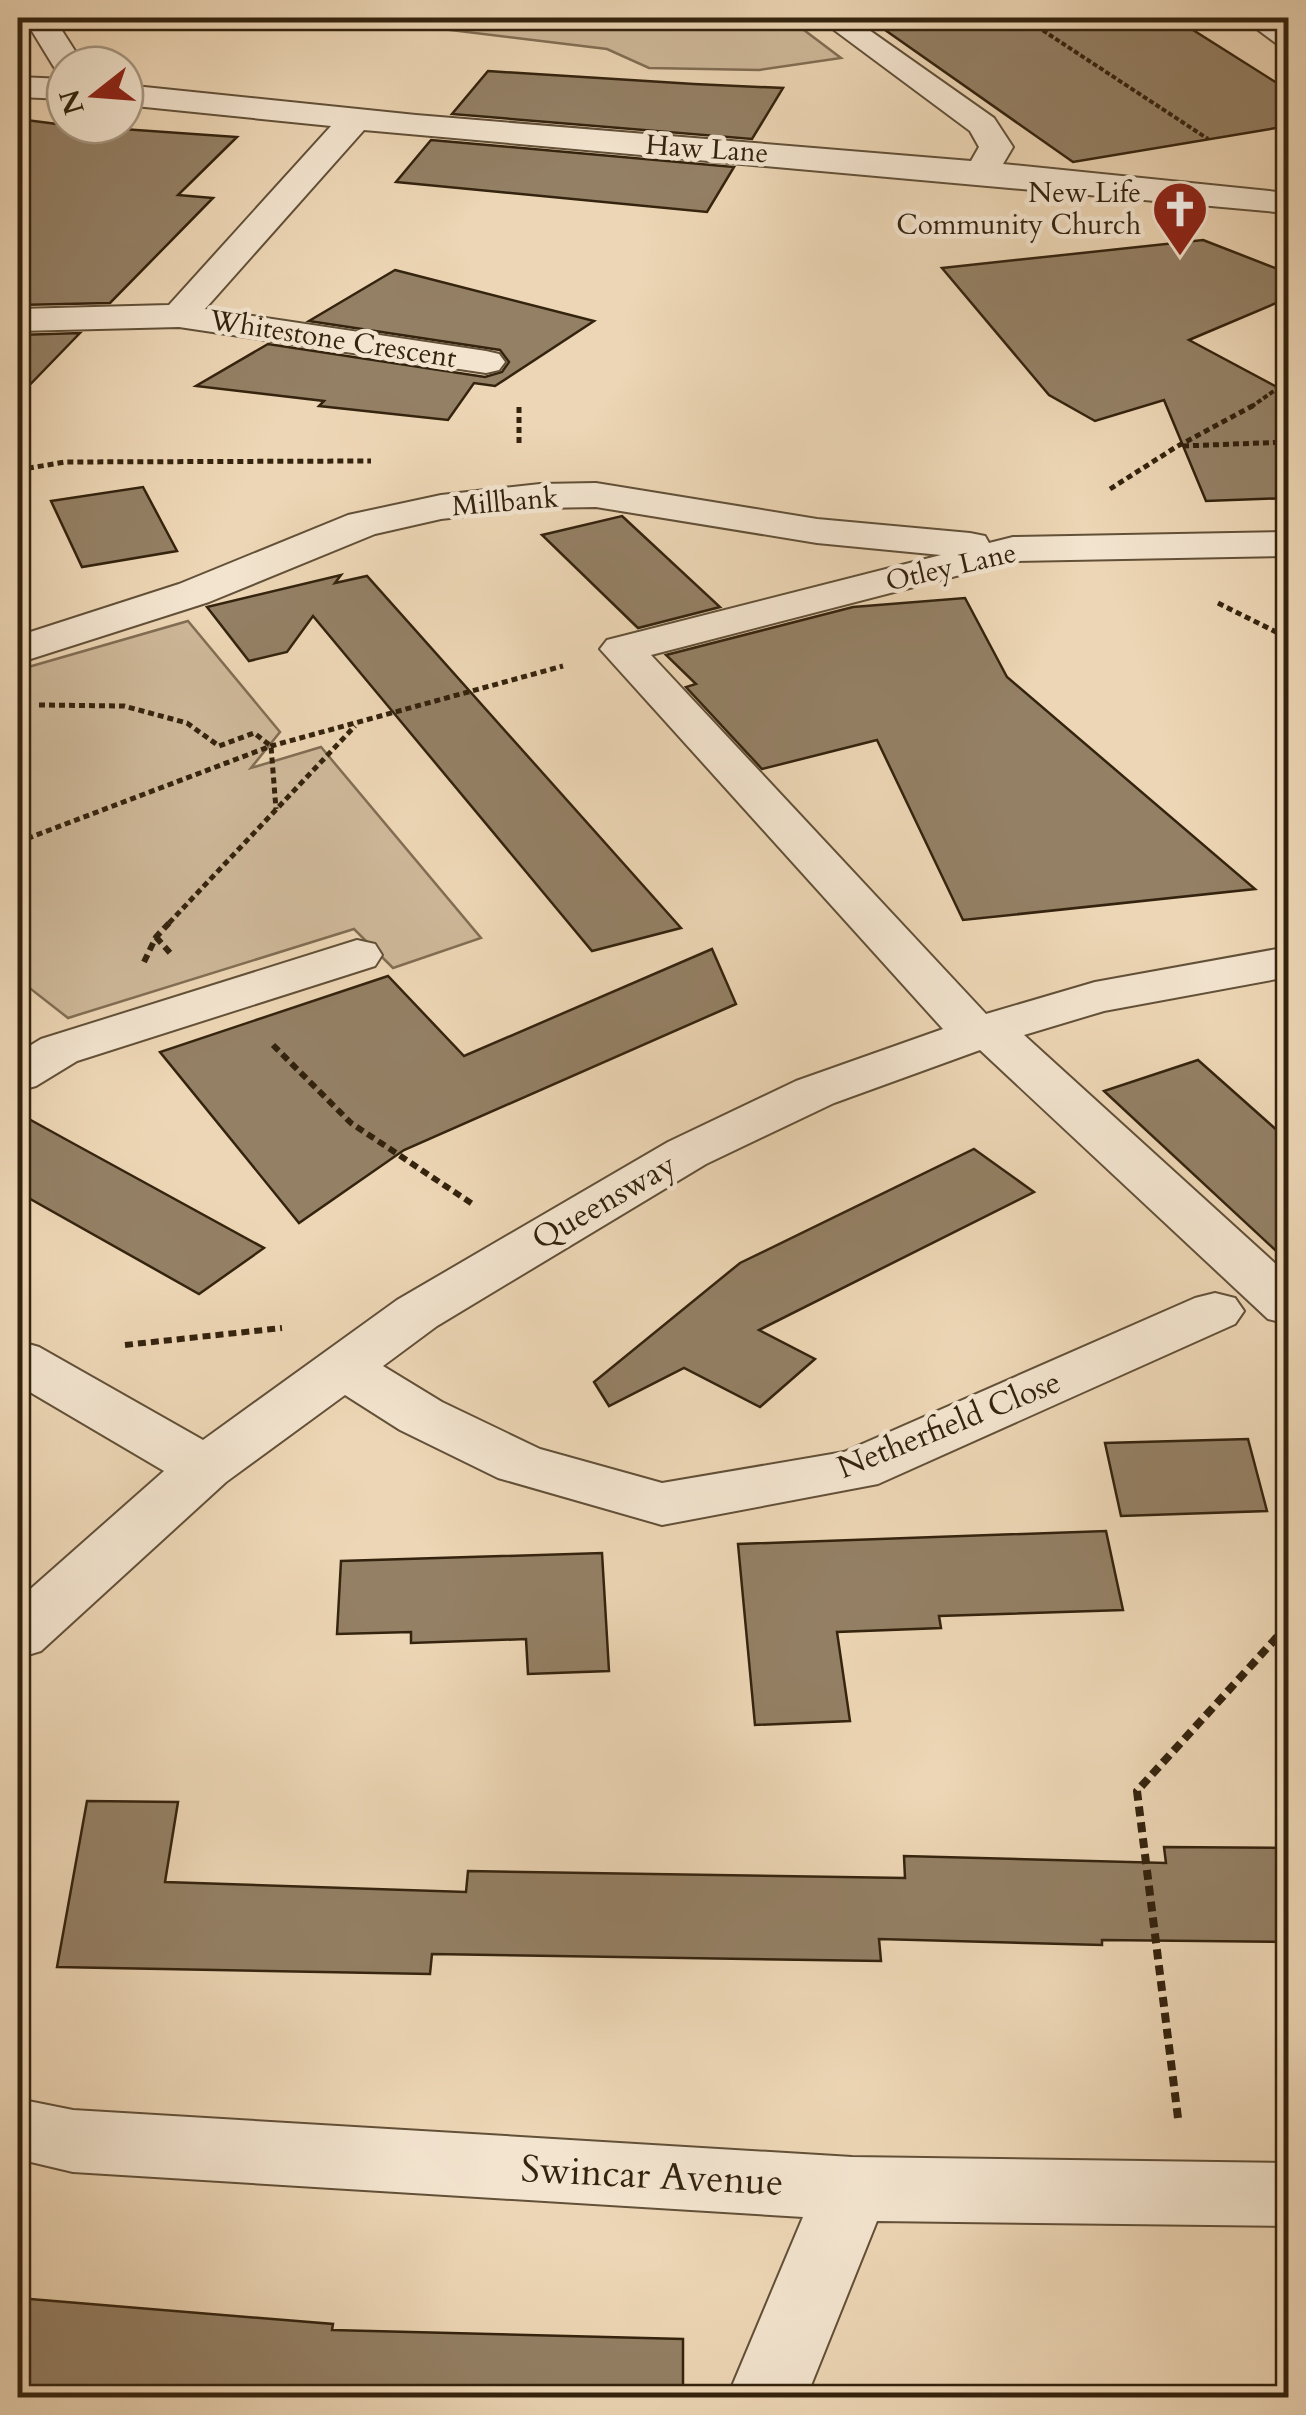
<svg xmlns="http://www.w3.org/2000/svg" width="1306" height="2415" viewBox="0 0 1306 2415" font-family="Cardo,serif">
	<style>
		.green { fill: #ceb899; stroke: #816e54; stroke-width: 2.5 }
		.building { fill: #948065; stroke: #34230e; stroke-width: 2.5 }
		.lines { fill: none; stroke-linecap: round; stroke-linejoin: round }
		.minor-casing { stroke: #625038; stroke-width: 4 }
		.path-far3 { stroke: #34230e; stroke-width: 4; stroke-dasharray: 5 2.5; stroke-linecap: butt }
		.path-far2 { stroke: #34230e; stroke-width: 5; stroke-dasharray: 6 4; stroke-linecap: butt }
		.path-far1 { stroke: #34230e; stroke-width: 6; stroke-dasharray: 8 5; stroke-linecap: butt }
		.path { stroke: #34230e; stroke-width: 8; stroke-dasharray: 10 6; stroke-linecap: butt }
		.minor { fill: #f3e4cf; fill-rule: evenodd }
		.labels { text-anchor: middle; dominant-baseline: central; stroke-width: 9; stroke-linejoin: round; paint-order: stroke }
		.far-street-label { font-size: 28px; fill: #34230e; stroke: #f3e4cf }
		.far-poi-label { font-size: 28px; fill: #34230e; stroke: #f3e4cf; text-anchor: end }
		.street-label { font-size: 32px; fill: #34230e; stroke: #f3e4cf }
		.near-street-label { font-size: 38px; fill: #34230e; stroke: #f3e4cf }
	</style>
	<rect width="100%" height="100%" fill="#edd6b5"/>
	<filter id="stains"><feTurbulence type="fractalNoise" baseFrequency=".002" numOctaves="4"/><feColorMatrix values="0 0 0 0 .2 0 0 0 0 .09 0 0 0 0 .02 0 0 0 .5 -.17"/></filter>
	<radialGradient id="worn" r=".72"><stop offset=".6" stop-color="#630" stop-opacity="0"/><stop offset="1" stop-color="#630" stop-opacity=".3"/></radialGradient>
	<g class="green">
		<path d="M352,18H788L841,58L759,70L649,68L607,49Z"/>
		<path d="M188,621L280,732L251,768L321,747L481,938L393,968L354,929L68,1018L18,979V809L21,807L18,805V670Z"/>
	</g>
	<g class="building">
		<path d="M868,18H1174L1288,90V126L1073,162Z"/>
		<path d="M488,71L694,84L783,88L752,139L452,114Z"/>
		<path d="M18,119L65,125L237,137L178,195L213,198L110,303L18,305Z"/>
		<path d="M431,140L734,167L707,212L396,182Z"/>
		<path d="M1203,240L1288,273V298L1189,340L1288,393V498L1206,501L1164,400L1095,421L1049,395L942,268Z"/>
		<path d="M395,270L594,321L495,386L474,383L448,420L319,406L324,401L196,386L268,344L485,377L502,372L509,362L500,350L309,321Z"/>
		<path d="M80,333L18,397V335Z"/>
		<path d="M143,487L177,551L82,567L51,501Z"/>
		<path d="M622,516L720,607L638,628L542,535Z"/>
		<path d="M341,575L335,583L367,576L681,928L592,951L313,616L287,652L249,661L207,607Z"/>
		<path d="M965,598L1007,677L1255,889L963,920L877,740L762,769L686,687L696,684L666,655L853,607Z"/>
		<path d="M712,949L736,1004L404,1150L299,1223L160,1052L388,976L464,1056Z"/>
		<path d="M1198,1060L1288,1140V1262L1104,1091Z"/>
		<path d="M18,1113L67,1140L264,1248L199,1294L18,1192Z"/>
		<path d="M974,1149L1034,1192L759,1330L815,1359L760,1407L684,1368L609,1406L594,1382L740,1263Z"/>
		<path d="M1248,1439L1267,1511L1121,1516L1105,1443Z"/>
		<path d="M1106,1531L1123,1610L939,1616L941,1628L837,1632L850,1721L755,1725L738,1544Z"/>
		<path d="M602,1553L609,1671L528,1674L526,1639L411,1643V1632L337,1634L341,1561Z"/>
		<path d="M87,1801L178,1802L165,1882L466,1892L468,1871L905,1878L904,1856L1166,1863L1164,1847L1288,1848V1942L1102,1940V1945L879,1939L881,1961L432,1954L430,1974L57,1967Z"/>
		<path d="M18,2298L333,2324L332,2330L683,2339V2398H18Z"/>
	</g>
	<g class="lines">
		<g class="minor-casing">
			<g id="minor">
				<path d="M24,18H54L84,65H65V74L57,72Z"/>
				<path d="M818,18H852L994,118L1013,147L1003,164L1288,193V213L364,130L205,309L486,351L499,354L505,362L499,370L486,373L179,327L18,331V309L169,305L331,126L125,105V85L416,115L971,161L979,147L970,131Z"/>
				<path d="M1242,18H1278L1288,24V46L1277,44Z"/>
				<path d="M18,77L65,79V99L18,97Z"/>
				<path d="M596,483L817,519L970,533L985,536L989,543L1013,537L1288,532V556L1014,561L651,655L986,1014L1095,982L1288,947V977L1104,1011L1024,1035L1288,1275V1324L1268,1319L980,1050L834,1103L706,1164L437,1326L383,1366L442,1402L540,1449L662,1483L844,1452L1195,1298L1215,1293L1235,1298L1244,1311L1235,1324L878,1484L662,1525L498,1478L400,1430L345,1395L226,1482L41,1651L18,1658V1600L164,1471L18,1385V1341L39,1347L203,1440L397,1300L668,1142L796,1081L943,1029L600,649L607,640L941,555L817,543L596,507L540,508L441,519L375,534L209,602L18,663V636L179,584L348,515L441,495L540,484Z"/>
				<path d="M357,940L375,944L382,955L375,966L77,1061L36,1086L18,1091V1053L41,1039Z"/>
				<path d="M18,2099L73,2110L852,2157L1288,2163V2226L877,2221L806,2398H727L803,2217L73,2172L18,2159Z"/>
			</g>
		</g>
		<g class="path-far3">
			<path d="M1024,18L1208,139"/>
			<path d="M1251,407L1288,381"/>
		</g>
		<g class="path-far2">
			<path d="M519,407V444"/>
			<path d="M1183,446L1288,442"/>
			<path d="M18,470L65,462L371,461"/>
			<path d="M1110,489L1176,447L1256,404"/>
			<path d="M1218,603L1288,638"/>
			<path d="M39,705L124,706L187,723L219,746L254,733L271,746L276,809"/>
			<path d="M18,842L271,746L563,666"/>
			<path d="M169,923L355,726"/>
		</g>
		<g class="path-far1">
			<path d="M156,937L172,955"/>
			<path d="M144,962L156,937L171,921"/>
			<path d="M273,1045L351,1123L474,1205"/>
			<path d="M125,1345L282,1328"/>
		</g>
		<path class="path" d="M1178,2118L1137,1791L1288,1625"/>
		<use href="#minor" class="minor"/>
	</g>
	<defs>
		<g id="church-pin" transform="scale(2.875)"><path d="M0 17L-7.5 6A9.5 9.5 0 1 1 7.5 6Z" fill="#8f2418" stroke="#f3e4cf"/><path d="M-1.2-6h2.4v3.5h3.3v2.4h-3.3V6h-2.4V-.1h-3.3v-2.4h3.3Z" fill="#fff"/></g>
	</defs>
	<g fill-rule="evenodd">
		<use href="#church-pin" x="1180" y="209"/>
	</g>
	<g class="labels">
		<g class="far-street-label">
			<text transform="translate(707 149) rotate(4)">Haw Lane</text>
			<text transform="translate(333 339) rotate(9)">Whitestone Crescent</text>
			<text transform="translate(505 502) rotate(-5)">Millbank</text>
			<text transform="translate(951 567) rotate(-13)">Otley Lane</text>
		</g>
		<g class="far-poi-label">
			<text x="1141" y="193">New Life<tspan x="1141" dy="32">Community Church</tspan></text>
		</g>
		<g class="street-label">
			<text transform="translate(604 1202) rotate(-30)">Queensway</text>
			<text transform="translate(949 1425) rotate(-22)">Netherfield Close</text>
		</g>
		<g class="near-street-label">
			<text transform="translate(652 2176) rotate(3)">Swincar Avenue</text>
		</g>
	</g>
	<rect width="1306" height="2415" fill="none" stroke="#edd6b5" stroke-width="60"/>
	<rect x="20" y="20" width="1266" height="2375" fill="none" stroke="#34230e" stroke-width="5"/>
	<rect x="30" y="30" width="1246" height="2355" fill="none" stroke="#34230e" stroke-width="2.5"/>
	<g transform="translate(95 95) rotate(253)"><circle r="48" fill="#f3e4cf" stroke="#a79782" stroke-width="2.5"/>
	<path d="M0-8L18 38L0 25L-18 38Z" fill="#8f2418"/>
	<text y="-15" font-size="28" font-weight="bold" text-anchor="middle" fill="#34230e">N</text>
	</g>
	<rect width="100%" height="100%" filter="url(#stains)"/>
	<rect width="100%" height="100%" fill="url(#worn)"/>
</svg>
